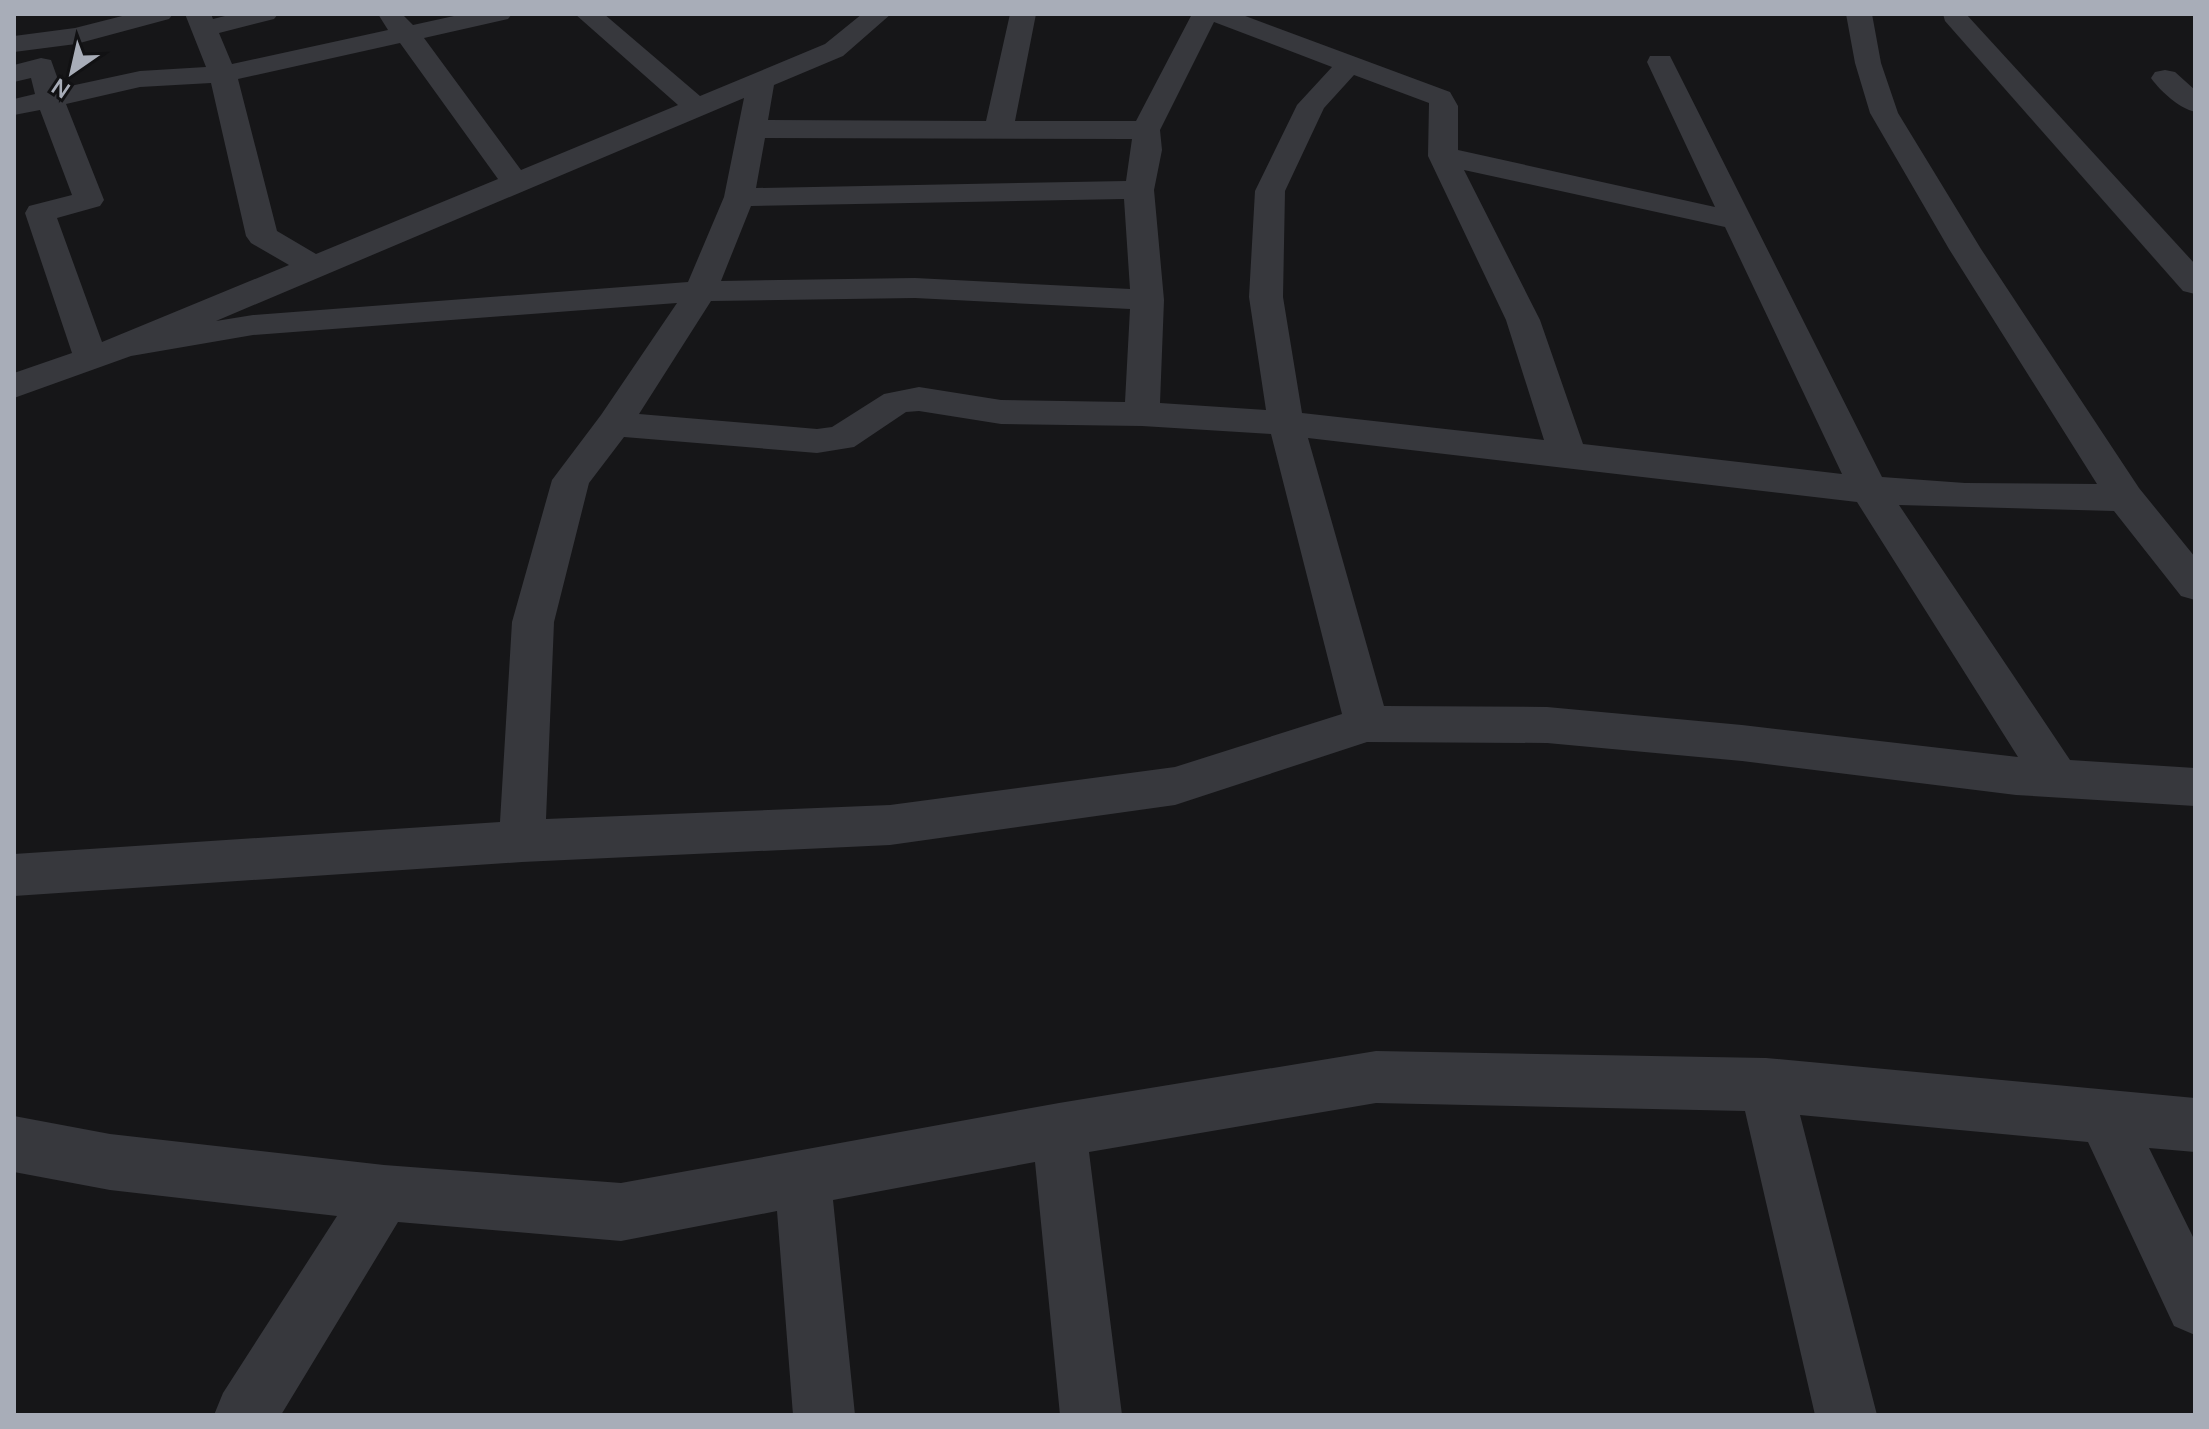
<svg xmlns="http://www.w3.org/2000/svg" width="2209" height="1429" viewBox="0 0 2209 1429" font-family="Manrope,sans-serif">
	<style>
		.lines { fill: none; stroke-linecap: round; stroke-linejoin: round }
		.minor { fill: #37383d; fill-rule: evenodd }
	</style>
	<rect width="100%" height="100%" fill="#161618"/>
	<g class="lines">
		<g class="minor">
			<path d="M130,14H173L169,19L76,44L14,52V36L75,28Z"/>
			<path d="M185,14H211L213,19L233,14H278L274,19L219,33L232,64L388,30L378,14H402L413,25L463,14H512L508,19L424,38L521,170L678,105L575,14H604L700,96L825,44L862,14H891L843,56L774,85L768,120L986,121L1010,14H1036L1015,121H1136L1192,14H1240L1450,92L1458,106V150L1715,207L1647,62L1650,56H1670L1673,62L1882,477L1965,483L2097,484L1949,249L1870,113L1855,63L1846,14H1872L1881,63L1898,113L1981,249L2139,488L2195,557V600L2181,596L2114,511L1899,505L2070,760L2195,768V806L2016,795L1742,761L1547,743L1367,742L1175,805L890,845L522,862L14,896V854L500,822L512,622L552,480L601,415L677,303L253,335L131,356L14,398V373L72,353L25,213L29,206L72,195L40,110L14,115V99L35,94L31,78L14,82V65L41,58L51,60L61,88L140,71L206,67ZM1214,22L1332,67L1297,105L1255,191L1249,297L1266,410L1160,403L1164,300L1154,190L1162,150L1160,130ZM400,43L498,179L316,254L277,231L238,79ZM1354,75L1429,103L1428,156L1506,320L1544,440L1302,413L1283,297L1285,191L1324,108ZM211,83L246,236L251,243L289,265L102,342L57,218L100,206L104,200L66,104L140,87ZM744,98L724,197L688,282L253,315L216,321ZM765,138L1132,139L1126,181L756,188ZM1464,170L1725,227L1842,474L1583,444L1540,320ZM1124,199L1130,289L915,278L721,281L751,206ZM915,298L1130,309L1125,402L1001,400L919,387L884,394L832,427L817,429L639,414L711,301ZM919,411L1001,424L1142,426L1271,434L1342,714L1175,767L890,805L546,819L554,622L589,483L624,437L817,453L854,447L906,412ZM1308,438L1857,502L2018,757L1742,725L1547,707L1384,706Z"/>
			<path d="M1943,14H1966L2195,264V294L2183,291L1945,21Z"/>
			<path d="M2165,70L2175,72L2195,90V112C2179,108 2161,92 2151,78L2155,72Z"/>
			<path d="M1376,1051L1766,1058L2195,1098V1152L2149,1148L2195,1241V1335L2174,1326L2088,1142L1800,1115L1877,1415H1815L1745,1111L1376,1103L1089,1152L1122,1415H1060L1035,1162L833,1200L855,1415H793L777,1211L621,1241L398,1222L281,1415H214L223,1393L337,1216L110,1190L14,1172V1116L110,1134L384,1165L621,1183L1059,1103Z"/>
		</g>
	</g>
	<rect width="2209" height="1429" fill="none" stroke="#a8adb8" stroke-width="32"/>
	<g transform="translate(72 72) rotate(214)" stroke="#111113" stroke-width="6" paint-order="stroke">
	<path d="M0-6L14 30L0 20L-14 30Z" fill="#a8adb8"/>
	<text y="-12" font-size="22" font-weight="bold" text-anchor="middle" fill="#a8adb8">N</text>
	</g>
</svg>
